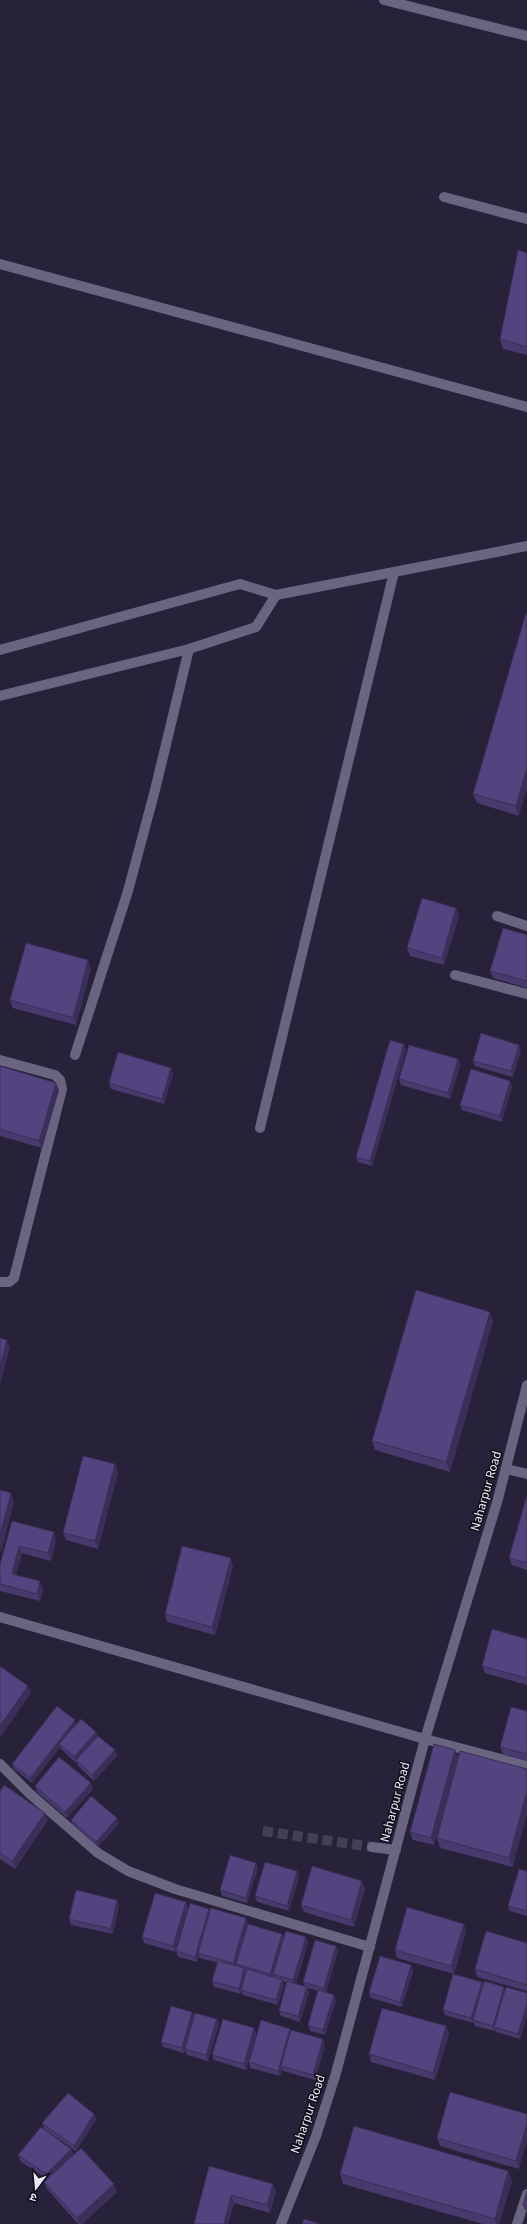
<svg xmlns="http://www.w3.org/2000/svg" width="527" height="2224" viewBox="0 0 527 2224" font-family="'Source Sans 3','Noto Sans Devanagari',sans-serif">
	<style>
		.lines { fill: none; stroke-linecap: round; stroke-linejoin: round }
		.minor-tunnel { stroke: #453f56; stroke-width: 10; stroke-dasharray: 10 5; stroke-linecap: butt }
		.minor { stroke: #69647f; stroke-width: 10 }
		.wall { fill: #473a6c }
		.shaded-wall { fill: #3a2f58 }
		.building { fill: #53437e; stroke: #3a2f58 }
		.labels { text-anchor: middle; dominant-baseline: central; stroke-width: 3; stroke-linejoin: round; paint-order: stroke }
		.street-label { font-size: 13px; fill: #ece9fa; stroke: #0f0d17 }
	</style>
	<rect width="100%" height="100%" fill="#272139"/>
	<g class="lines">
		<path class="minor-tunnel" d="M263,1831L372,1847"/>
		<g class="minor">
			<path d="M384,0L527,36"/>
			<path d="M444,197L527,219"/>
			<path d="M0,264L527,407"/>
			<path d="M0,650L240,584L276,595L527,546"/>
			<path d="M0,696L189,649L256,627L276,595"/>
			<path d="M497,916L527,926"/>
			<path d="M455,975L527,994"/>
			<path d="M75,1055L128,891L155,790L189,649"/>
			<path d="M0,1060L55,1075L60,1080L62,1089L14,1278L9,1282H0"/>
			<path d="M260,1128L394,572"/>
			<path d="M506,1469L527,1474"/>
			<path d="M0,1617L425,1739L527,1766"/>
			<path d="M0,1764L30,1794L98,1853L128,1871L175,1889L370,1947"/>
			<path d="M372,1847L396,1850"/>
			<path d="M281,2224L316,2136L336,2073L425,1739L498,1499L527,1385"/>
			<path d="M517,2224L527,2194"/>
		</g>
	</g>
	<g class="wall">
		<path d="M527,253V355L503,349L500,339Z"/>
		<path d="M526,613L519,816L477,803L473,794Z"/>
		<path d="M459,916L444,965L410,956L407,948Z"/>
		<path d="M527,935V988L493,978L490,971Z"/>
		<path d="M91,968L76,1025L13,1008L10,1000Z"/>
		<path d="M406,1050L372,1166L358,1162L356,1157Z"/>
		<path d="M521,1050L513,1077L475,1066L473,1061Z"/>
		<path d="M458,1059L460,1065L450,1099L401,1085L399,1079Z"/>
		<path d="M0,1066L59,1090L42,1148L0,1136Z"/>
		<path d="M173,1074L164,1104L111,1089L109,1083Z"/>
		<path d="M512,1086L502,1122L462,1110L460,1105Z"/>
		<path d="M493,1321L450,1472L375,1450L372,1441Z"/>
		<path d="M118,1472L98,1549L66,1540L63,1533Z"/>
		<path d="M527,1495V1570L512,1565L509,1558Z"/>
		<path d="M12,1521L54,1532L56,1540L51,1561L22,1553L16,1575L43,1589L40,1601L0,1591V1564Z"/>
		<path d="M233,1566L215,1635L167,1622L165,1614Z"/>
		<path d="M527,1639V1685L485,1673L482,1666Z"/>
		<path d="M527,1711V1761L503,1755L500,1747Z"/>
		<path d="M76,1724L96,1732L97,1736L115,1750L117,1756L94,1781L78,1766L77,1762L76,1763L61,1749L60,1747L32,1783L14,1769L12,1764Z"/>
		<path d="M458,1758L434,1845L413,1840L410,1832Z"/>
		<path d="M527,1769L513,1867L440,1848L437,1838Z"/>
		<path d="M35,1786L93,1789L67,1818L37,1792Z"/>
		<path d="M0,1791L48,1820L15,1869L0,1859Z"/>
		<path d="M117,1818L119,1823L98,1847L73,1825L71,1820Z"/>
		<path d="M256,1863L258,1868L247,1903L222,1896L220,1890Z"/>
		<path d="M297,1871L299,1877L289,1911L257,1902L255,1896Z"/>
		<path d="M527,1871V1916L510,1911L508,1906Z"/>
		<path d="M365,1889L354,1927L304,1912L301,1905Z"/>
		<path d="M117,1900L119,1905L113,1934L71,1925L69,1919Z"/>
		<path d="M186,1902L188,1908L175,1952L144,1943L142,1937Z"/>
		<path d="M209,1909L210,1910L246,1918L248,1924L236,1966H237L236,1964L282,1934L283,1939L308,1942L296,1984L305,1986L303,1982L336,1946L338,1951L326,1993L336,2000L325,2035L310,2031L308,2025L318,1991L307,1988L309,1992L300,2022L281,2016L279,2011L287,1983L283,1981L284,1985L278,2005L243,1995L241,1991V1994L214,1987L212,1981L218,1963L200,1958L199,1956L197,1962L178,1957L176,1951Z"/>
		<path d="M466,1931L454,1974L397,1958L395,1950Z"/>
		<path d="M527,1943V1991L477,1977L475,1969Z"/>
		<path d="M413,1971L402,2007L371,1998L369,1993Z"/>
		<path d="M482,1982L483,1985L505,1990L527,1993V2015L520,2039L496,2032L495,2029V2031L475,2026L474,2022L473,2023L445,2015L443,2010Z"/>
		<path d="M192,2012L194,2017L184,2053L163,2047L161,2042Z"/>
		<path d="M217,2019L219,2024L208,2061L187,2055L185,2049Z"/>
		<path d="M446,2026L449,2034L435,2080L371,2062L369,2054Z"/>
		<path d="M254,2028L256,2034L246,2070L214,2060L212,2055Z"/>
		<path d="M290,2029L291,2031L325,2045L315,2080L283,2071L282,2069L280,2076L250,2068L249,2062Z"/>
		<path d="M94,2114L96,2120L76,2151L44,2129L42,2123Z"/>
		<path d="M527,2114L519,2169L440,2146L437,2138Z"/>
		<path d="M71,2149L73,2155L65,2163L117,2192L82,2224H78L47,2189L44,2182L47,2179L20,2161L18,2155Z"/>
		<path d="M209,2166L276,2191L270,2213L234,2203L228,2224H194Z"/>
		<path d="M508,2171L512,2181L499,2224H483L343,2184L340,2174Z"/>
		<path d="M527,2191V2211L525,2210L523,2205Z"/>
	</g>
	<g class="shaded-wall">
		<path d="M527,768V789L519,816L516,806Z"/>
		<path d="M456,908L459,916L444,965L442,958Z"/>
		<path d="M88,960L91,968L76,1025L73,1018Z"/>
		<path d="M404,1044L406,1050L372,1166L370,1161Z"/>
		<path d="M519,1045L521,1050L513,1077L511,1071Z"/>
		<path d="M458,1059L460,1065L450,1099L448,1093Z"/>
		<path d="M171,1068L173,1074L164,1104L162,1099Z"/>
		<path d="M510,1081L512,1086L502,1122L500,1116Z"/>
		<path d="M56,1083L59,1090L42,1148L39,1141Z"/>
		<path d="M490,1312L493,1321L450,1472L446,1462Z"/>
		<path d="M7,1340L10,1348L0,1385V1367Z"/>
		<path d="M115,1464L118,1472L98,1549L95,1541Z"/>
		<path d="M11,1493L14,1503L1,1553L0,1550V1535Z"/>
		<path d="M54,1532L56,1540L51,1561L48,1553Z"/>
		<path d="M19,1546L22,1553L14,1581L12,1574Z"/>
		<path d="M231,1558L233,1566L215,1635L212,1627Z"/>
		<path d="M40,1581L43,1589L40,1601L37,1594Z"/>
		<path d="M28,1686L31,1693L0,1738V1726Z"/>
		<path d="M75,1720L77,1726L59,1744L60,1747L32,1783L30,1778Z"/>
		<path d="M96,1732L98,1738L76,1760V1763L74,1757Z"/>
		<path d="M115,1750L117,1756L94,1781L92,1775Z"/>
		<path d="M455,1750L458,1758L434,1845L431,1838Z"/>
		<path d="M91,1783L93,1789L67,1818L65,1812Z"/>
		<path d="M527,1791V1814L513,1867L509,1858Z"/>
		<path d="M45,1813L48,1820L15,1869L12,1861Z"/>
		<path d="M117,1818L119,1823L98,1847L96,1842Z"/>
		<path d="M256,1863L258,1868L247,1903L246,1898Z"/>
		<path d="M297,1871L299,1877L289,1911L287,1906Z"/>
		<path d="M362,1881L365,1889L354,1927L351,1920Z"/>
		<path d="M117,1900L119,1905L113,1934L111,1929Z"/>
		<path d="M186,1902L188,1908L175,1952L173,1946Z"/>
		<path d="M209,1909L211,1914L198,1953L199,1956L197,1962L195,1957Z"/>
		<path d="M246,1918L248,1924L235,1968L233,1963Z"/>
		<path d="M464,1924L466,1931L454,1974L451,1966Z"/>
		<path d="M282,1934L284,1939L272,1979L270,1974Z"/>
		<path d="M306,1937L308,1942L295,1985L293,1980Z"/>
		<path d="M336,1946L338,1951L326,1993L324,1988Z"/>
		<path d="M411,1965L413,1971L402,2007L400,2002Z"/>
		<path d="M244,1968L246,1974L241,1990V1994L239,1989Z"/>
		<path d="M282,1980L284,1985L278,2005L276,2000Z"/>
		<path d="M482,1982L484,1988L473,2020V2023L471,2018Z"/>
		<path d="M307,1987L309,1992L300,2022L298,2016Z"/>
		<path d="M504,1987L506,1992L494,2027L495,2029V2031L493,2026Z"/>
		<path d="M334,1995L336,2000L325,2035L323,2030Z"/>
		<path d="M527,2003V2015L520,2039L518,2034Z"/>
		<path d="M192,2012L194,2017L184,2053L182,2048Z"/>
		<path d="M217,2019L219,2024L208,2061L206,2055Z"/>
		<path d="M446,2026L449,2034L435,2080L433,2073Z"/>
		<path d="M254,2028L256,2034L246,2070L244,2064Z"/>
		<path d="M290,2029L292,2034L281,2066L282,2069L280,2076L278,2071Z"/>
		<path d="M323,2039L325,2045L315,2080L313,2075Z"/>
		<path d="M94,2114L96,2120L76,2151L74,2146Z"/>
		<path d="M527,2124V2141L519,2169L516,2161Z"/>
		<path d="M71,2149L73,2155L48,2180L46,2174Z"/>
		<path d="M508,2171L512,2181L499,2224H496L495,2219Z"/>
		<path d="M114,2184L117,2192L82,2224H79L77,2218Z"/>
		<path d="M273,2184L276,2191L270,2213L267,2205Z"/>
		<path d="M231,2195L234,2203L228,2224H224Z"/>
	</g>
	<g class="building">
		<path d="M518,250L527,253V347L500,339Z"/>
		<path d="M526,613H527V768L516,806L473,794Z"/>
		<path d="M422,898L456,908L442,958L407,948Z"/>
		<path d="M503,928L527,935V981L490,971Z"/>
		<path d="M26,943L88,960L73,1018L10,1000Z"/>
		<path d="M481,1033L519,1045L511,1071L473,1061Z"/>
		<path d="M390,1040L404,1044L370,1161L356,1157Z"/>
		<path d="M409,1045L458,1059L448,1093L399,1079Z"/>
		<path d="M118,1052L171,1068L162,1099L109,1083Z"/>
		<path d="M0,1066L56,1083L39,1141L0,1129Z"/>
		<path d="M471,1069L510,1081L500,1116L460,1105Z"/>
		<path d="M416,1290L490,1312L446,1462L372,1441Z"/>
		<path d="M0,1338L7,1340L0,1367Z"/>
		<path d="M83,1456L115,1464L95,1541L63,1533Z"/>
		<path d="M0,1490L11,1493L0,1535Z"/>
		<path d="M527,1495V1563L509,1558Z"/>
		<path d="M12,1521L54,1532L48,1553L19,1546L12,1574L40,1581L37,1594L0,1584V1564Z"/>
		<path d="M182,1546L231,1558L212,1627L165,1614Z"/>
		<path d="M492,1629L527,1639V1678L482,1666Z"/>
		<path d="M0,1666L28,1686L0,1726Z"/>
		<path d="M57,1706L75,1720L30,1778L12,1764Z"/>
		<path d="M511,1707L527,1711V1754L500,1747Z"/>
		<path d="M81,1719L96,1732L74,1757L59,1744Z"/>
		<path d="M98,1736L115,1750L92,1775L76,1760Z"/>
		<path d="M434,1744L455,1750L431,1838L410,1832Z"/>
		<path d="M460,1751L527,1769V1791L509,1858L437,1838Z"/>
		<path d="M59,1757L91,1783L65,1812L35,1786Z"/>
		<path d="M4,1785L45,1813L12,1861L0,1853V1791Z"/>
		<path d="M91,1796L117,1818L96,1842L71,1820Z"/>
		<path d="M230,1855L256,1863L246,1898L220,1890Z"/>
		<path d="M265,1862L297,1871L287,1906L255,1896Z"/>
		<path d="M312,1866L362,1881L351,1920L301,1905Z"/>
		<path d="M519,1869L527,1871V1911L508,1906Z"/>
		<path d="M76,1890L117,1900L111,1929L69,1919Z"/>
		<path d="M155,1893L186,1902L173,1946L142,1937Z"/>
		<path d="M190,1903L209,1909L195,1957L176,1951Z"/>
		<path d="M407,1907L464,1924L451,1966L395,1950Z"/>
		<path d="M211,1908L246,1918L233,1963L198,1953Z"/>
		<path d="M248,1924L282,1934L270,1974L236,1964Z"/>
		<path d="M286,1931L306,1937L293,1980L273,1974Z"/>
		<path d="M486,1931L527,1943V1985L475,1969Z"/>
		<path d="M315,1940L336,1946L324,1988L303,1982Z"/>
		<path d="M380,1956L411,1965L400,2002L369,1993Z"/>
		<path d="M218,1961L244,1968L239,1989L212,1981Z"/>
		<path d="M247,1969L282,1980L276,2000L241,1990Z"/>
		<path d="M453,1974L482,1982L471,2018L443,2010Z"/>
		<path d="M287,1981L307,1987L298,2016L279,2011Z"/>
		<path d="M484,1981L504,1987L493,2026L473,2020Z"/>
		<path d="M506,1987L527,1993V2003L518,2034L494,2027Z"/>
		<path d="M318,1990L334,1995L323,2030L308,2025Z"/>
		<path d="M171,2006L192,2012L182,2048L161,2042Z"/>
		<path d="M382,2008L446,2026L433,2073L369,2054Z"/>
		<path d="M195,2013L217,2019L206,2055L185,2049Z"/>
		<path d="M223,2019L254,2028L244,2064L212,2055Z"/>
		<path d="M261,2020L290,2029L278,2071L249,2062Z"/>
		<path d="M291,2030L323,2039L313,2075L281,2066Z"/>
		<path d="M450,2092L527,2114V2124L516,2161L437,2138Z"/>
		<path d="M68,2093L94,2114L74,2146L42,2123Z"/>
		<path d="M354,2126L508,2171L495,2219L340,2174Z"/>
		<path d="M41,2127L71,2149L46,2174L18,2155Z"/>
		<path d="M81,2148L114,2184L77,2218L44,2182Z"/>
		<path d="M209,2166L273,2184L267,2205L231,2195L224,2224H194Z"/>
		<path d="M527,2191V2206L523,2205Z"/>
		<path d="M304,2219L320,2224H302Z"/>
	</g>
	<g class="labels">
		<g class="street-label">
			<text transform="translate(486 1491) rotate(-74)">Naharpur Road</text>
			<text transform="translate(395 1802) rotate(-75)">Naharpur Road</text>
			<text transform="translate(308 2114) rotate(-71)">Naharpur Road</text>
		</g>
	</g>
	<g transform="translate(36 2188) rotate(196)" stroke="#0f0d17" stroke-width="3" paint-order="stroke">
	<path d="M0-3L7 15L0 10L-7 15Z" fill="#ece9fa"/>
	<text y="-6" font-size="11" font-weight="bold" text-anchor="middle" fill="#ece9fa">उ</text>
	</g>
</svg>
